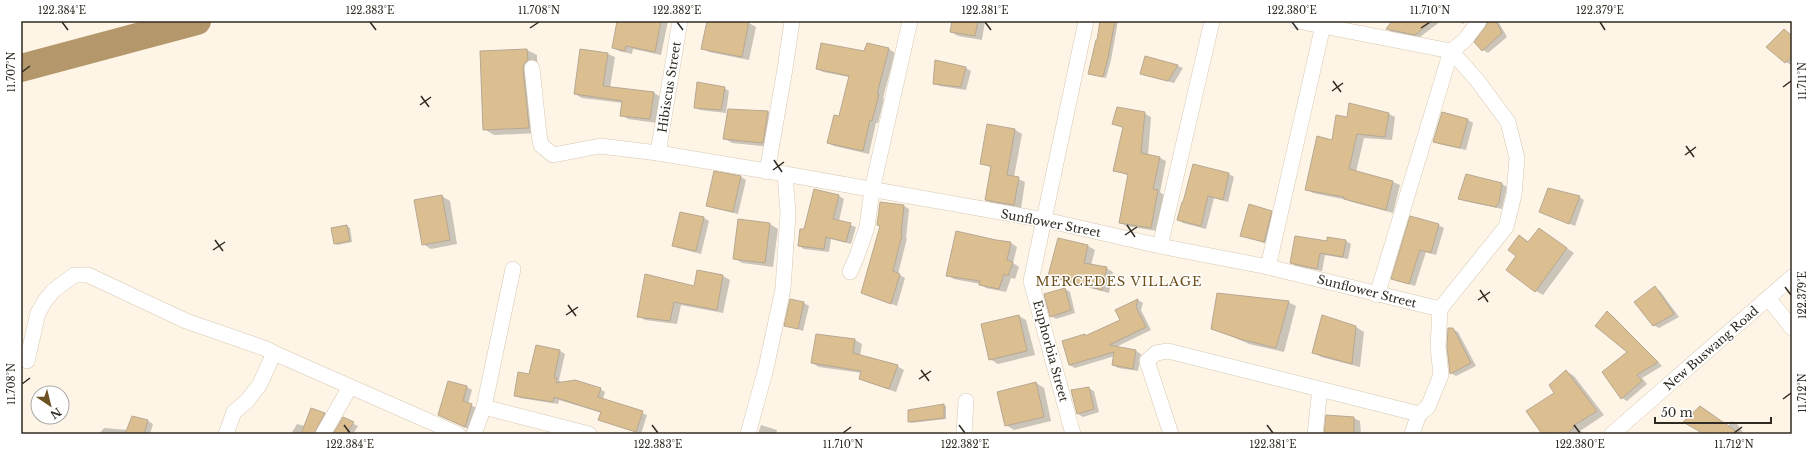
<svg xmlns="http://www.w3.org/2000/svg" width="1813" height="455" viewBox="0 0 1813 455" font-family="'Libre Baskerville',serif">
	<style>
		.shadow { fill: #0003 }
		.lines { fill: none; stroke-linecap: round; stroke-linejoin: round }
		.river { stroke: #b4986b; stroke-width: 28 }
		.building { fill: #dcbf91; stroke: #b7a892 }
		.minor-casing { stroke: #d7c8b0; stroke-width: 16 }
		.minor { stroke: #fff; stroke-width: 15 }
		.ticks { fill: none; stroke: #302b22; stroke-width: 1.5 }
		.labels { text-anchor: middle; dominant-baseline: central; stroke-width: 3; stroke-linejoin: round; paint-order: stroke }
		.street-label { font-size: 12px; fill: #302b22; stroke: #fff }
		.neighbourhood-label { font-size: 13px; letter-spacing: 1px; fill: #6d4f19; stroke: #fff }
		.neatline { fill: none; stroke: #302b22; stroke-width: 1.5 }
		.ticks-label { font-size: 10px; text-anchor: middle; fill: #302b22 }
	</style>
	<rect width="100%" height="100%" fill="#fef5e7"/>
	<g class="shadow">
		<path d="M618,21H668L661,55L633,49L632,54L619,51L613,47Z"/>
		<path d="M708,21H740L749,23L756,27L749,60L709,52L702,48Z"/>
		<path d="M953,21H985L982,40L958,36L951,32Z"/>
		<path d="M1101,21H1118L1111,60L1106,78L1089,73L1098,41Z"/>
		<path d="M1393,21H1441L1420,37L1392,32L1387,29Z"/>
		<path d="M1458,21H1465L1463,24Z"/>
		<path d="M1488,21H1498L1507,37L1488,53L1483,50Z"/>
		<path d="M1784,30L1792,35L1791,65L1786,62Z"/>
		<path d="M867,44L889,49L895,53L883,98L884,99L878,123H876L869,154L834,146L828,143L840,117L849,77L823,72L817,69L865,52Z"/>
		<path d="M527,50L537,55L539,133L494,135L484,129L481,52Z"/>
		<path d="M608,54L615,57L610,88L654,93L661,97L657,123L628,119L621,115L623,103L582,98L575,94Z"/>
		<path d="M1146,57L1178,66L1183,68L1174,83L1147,76L1142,73Z"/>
		<path d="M966,68L971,71L966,90L940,86L934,83Z"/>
		<path d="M724,88L729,91L726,113L700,110L695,107Z"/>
		<path d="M729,110L768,112L776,117L771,147L732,143L724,138Z"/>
		<path d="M1144,113L1151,117L1148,155L1160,158L1166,161L1160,192L1164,195L1157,231L1126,226L1120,222L1129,176L1114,170L1123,128L1113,124Z"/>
		<path d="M1389,114L1395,117L1392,140L1364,138L1356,172L1393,182L1400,185L1393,213L1352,202L1347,200L1313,193L1306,189L1333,141L1348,118Z"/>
		<path d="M1468,120L1473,123L1466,150L1439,144L1434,141Z"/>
		<path d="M988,125L1015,130L1022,134L1014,177L1025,182L1021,209L992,204L986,200L992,168L981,163Z"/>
		<path d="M1194,166L1229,174L1234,177L1228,202L1214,198L1206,229L1183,223L1178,220L1184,204Z"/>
		<path d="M715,173L741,177L746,180L738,214L713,208L708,205Z"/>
		<path d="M1466,176L1502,184L1507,187L1502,209L1464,201L1459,198Z"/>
		<path d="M442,196L450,201L457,244L431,249L423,244Z"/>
		<path d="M839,196L844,199L839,221L856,227L851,244L831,239L829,252L804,249L799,246L805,230Z"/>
		<path d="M1579,197L1584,200L1575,226L1545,214Z"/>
		<path d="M904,206L909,209L906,238H907L898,274L905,278L897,306L862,292Z"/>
		<path d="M1271,212L1276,215L1270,245L1241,235Z"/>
		<path d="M704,218L709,221L701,254L678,248L673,245Z"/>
		<path d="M770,224L778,229L773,267L742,263L734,258Z"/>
		<path d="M1438,225L1444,228L1436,255L1426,252L1415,286L1392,279Z"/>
		<path d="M347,226L350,228L352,242L337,245L335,243L332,229Z"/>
		<path d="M1539,229L1574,253L1543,295L1536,291L1518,255L1519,236L1529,242Z"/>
		<path d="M1059,239L1088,246L1095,250L1091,265L1106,268L1113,272L1109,293L1056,279L1049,275Z"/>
		<path d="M1346,241L1351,244L1348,259L1325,255L1322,271L1296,266L1291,263L1327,242Z"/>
		<path d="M1011,243L1017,247L1013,263L1019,267L1015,279L1011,278L1006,292L986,288L980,284L954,279L947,275Z"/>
		<path d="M723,276L730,280L723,313L681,305L677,324L645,320L638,316L695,287Z"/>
		<path d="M1655,288L1660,291L1679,317L1659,328L1653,325Z"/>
		<path d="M1065,289L1070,292L1075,313L1056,319L1051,316Z"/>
		<path d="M791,300L804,303L809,306L803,331L785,325Z"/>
		<path d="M1138,300L1143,303L1141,310L1151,330L1116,347L1136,351L1141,354L1138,371L1118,368L1113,365L1115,356L1075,368L1069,365L1084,335L1087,337L1121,320Z"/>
		<path d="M1288,302L1296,306L1284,352L1249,344L1213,328Z"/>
		<path d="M1607,312L1612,315L1662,366L1642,378L1647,384L1627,401L1622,398L1603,372L1629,352Z"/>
		<path d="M1019,316L1026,320L1035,355L998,364L990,359Z"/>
		<path d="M1323,316L1356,327L1364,332L1360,367L1321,357L1313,352Z"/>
		<path d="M1452,329L1458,332L1476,366L1456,376L1451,373Z"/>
		<path d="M816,335L855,340L862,344L860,356L897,366L904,370L896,392L867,382L860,378L862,373L819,367L812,363Z"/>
		<path d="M560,351L565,354L559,380L562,383L600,389L605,392L603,399L647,415L641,434L605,422L602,413L559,400L558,404L520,398L515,395L530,375Z"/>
		<path d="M1566,371L1574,376L1604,415L1580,431L1582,432L1579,434H1543L1555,393Z"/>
		<path d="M1036,383L1044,388L1051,421L1014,430L1006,425Z"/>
		<path d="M467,387L472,390L468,404L477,408L470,430L439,415Z"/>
		<path d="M1088,388L1094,391L1099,412L1083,417L1078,414Z"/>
		<path d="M944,405L946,406V419L911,423L909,421Z"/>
		<path d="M324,414L329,417L320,434H291L297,424L305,426Z"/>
		<path d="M1327,416L1353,418L1360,421L1361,434H1324Z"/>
		<path d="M343,419L358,426L353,434H334Z"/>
		<path d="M148,421L153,424L150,434H99L104,428L128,430Z"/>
		<path d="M1732,421L1737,424L1744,434H1706L1728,426Z"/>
		<path d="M761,425L777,430L776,434H758Z"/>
	</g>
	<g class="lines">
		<path class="river" d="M21,68L197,21"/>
	</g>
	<g class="building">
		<path d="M617,21H661L655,52L626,46L625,51L612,48Z"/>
		<path d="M707,21H749L742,57L701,49Z"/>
		<path d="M952,21H978L975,36L950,32Z"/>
		<path d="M1100,21H1115L1108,58L1103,77L1088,74L1096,40H1097Z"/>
		<path d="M1392,21H1432L1415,35L1386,29Z"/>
		<path d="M1488,21H1496L1502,33L1482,51L1474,42L1486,26Z"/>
		<path d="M1784,29L1792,36V57L1785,63L1766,47Z"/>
		<path d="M821,43L864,51L867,43L889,48L877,94H879L872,121L870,120L863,151L827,143L834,115L839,116L849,76L816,69Z"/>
		<path d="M527,49L528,60L524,64L523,69L529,128L483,130L480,51Z"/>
		<path d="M580,49L608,53L603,86L654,92L650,119L620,116L622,101L574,94Z"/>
		<path d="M1145,56L1178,65L1168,81L1140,74Z"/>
		<path d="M935,60L966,67L961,87L933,84Z"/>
		<path d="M697,82L725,87L721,110L694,108Z"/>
		<path d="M1349,103L1389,113L1385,137L1357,134L1349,169L1393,181L1386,210L1344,199V197L1305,190L1317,136L1332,140L1336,115L1347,117Z"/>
		<path d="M1117,107L1145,112L1141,153L1160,157L1153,189L1158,190L1151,228L1119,223L1128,174L1113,171L1123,127L1112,124Z"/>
		<path d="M728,109L768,111L763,143L723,139Z"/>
		<path d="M1442,112L1468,119L1460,148L1433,142Z"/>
		<path d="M987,124L1015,129L1007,175L1019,177L1014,205L985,200L991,166L980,164Z"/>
		<path d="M1193,164L1229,173L1223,200L1208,196L1201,226L1177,220L1182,202H1183Z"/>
		<path d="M714,171L741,176L733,212L706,206Z"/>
		<path d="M1466,174L1502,183L1499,202L1496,207L1458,199Z"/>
		<path d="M1548,188L1580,196L1569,224L1539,212Z"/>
		<path d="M814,189L839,195L833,219L851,223L846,242L826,237L824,249L798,246L800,229H804Z"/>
		<path d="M442,195L450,240L422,245L414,200Z"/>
		<path d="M880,202L904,205L901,234L902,235L893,271L900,274L891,304L861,293L880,226L877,225Z"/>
		<path d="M1249,204L1272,211L1264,242L1240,236Z"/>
		<path d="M680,212L704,217L696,251L672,246Z"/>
		<path d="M1410,216L1439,224L1431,253L1420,250L1409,284L1391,279Z"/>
		<path d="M738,219L770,223L765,263L733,259Z"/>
		<path d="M347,225L350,241L334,244L331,228Z"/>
		<path d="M1539,228L1567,248L1535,292L1506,270L1516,256L1508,250L1519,235L1528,242Z"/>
		<path d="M956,231L996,240L1011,242L1007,260L1013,262L1008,276L1004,274L999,289L979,285L980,281L946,276Z"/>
		<path d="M1295,236L1327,241V237L1346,240L1343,257L1320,253L1317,269L1290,263Z"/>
		<path d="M1058,238L1088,245L1084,263L1107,267L1102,290L1048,276Z"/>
		<path d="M697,270L723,275L717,310L674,302L670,321L637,317L645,274L694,286Z"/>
		<path d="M1655,286L1674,314L1653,326L1634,302Z"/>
		<path d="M1065,288L1071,310L1050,317L1044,294Z"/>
		<path d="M1217,293L1289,301L1276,348L1240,339L1211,329Z"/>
		<path d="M790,299L804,302L798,329L784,326Z"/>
		<path d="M1138,299L1136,307L1146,327L1109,345L1136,350L1133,369L1112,365L1114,352L1069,365L1062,341L1085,334V336L1120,320L1115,310Z"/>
		<path d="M1607,311L1658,362L1637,375L1642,381L1621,399L1602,372L1627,352L1595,326Z"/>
		<path d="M1019,315L1027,351L989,360L981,324Z"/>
		<path d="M1322,315L1356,326L1352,364L1312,353Z"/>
		<path d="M1448,328H1453L1471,363L1450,374L1447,347Z"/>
		<path d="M816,334L855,339L853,353L898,365L889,389L859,379L861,371L811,363Z"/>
		<path d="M536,345L560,350L554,378H557L556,383L575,380L601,388L598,397L643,411L636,432L598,420L601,412L554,397L553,402L514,396L518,372L529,374Z"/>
		<path d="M1566,370L1597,411L1573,426L1574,428L1566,434H1542L1526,411L1554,393L1549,385Z"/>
		<path d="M448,381L467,386L463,401L472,404L465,427L438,415Z"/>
		<path d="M1036,382L1044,417L1005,426L997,392Z"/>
		<path d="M1089,387L1094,409L1077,414L1071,390Z"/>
		<path d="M944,404V418L908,422V410Z"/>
		<path d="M1700,406L1740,434H1704L1683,422Z"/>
		<path d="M311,408L325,413L314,434H301Z"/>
		<path d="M1326,415L1354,417V434H1324Z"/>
		<path d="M132,416L148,420L144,434H125Z"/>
		<path d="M343,417L354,422L346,434H333Z"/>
	</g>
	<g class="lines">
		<g class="minor-casing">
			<g id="minor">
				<path d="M1297,21L1451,51L1477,80L1508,122L1517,158L1514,195L1506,227L1440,309L1438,347L1441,375L1428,407L1419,414L1412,434"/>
				<path d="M532,68L539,134L541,145L553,155L600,146L658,153L785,174L1045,220L1160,246L1268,267L1440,309"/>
				<path d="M658,153L680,21"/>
				<path d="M767,172L785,69L792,21"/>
				<path d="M1160,246L1212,21"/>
				<path d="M1268,267L1324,21"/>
				<path d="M850,272L857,256L867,227L872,190L910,21"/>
				<path d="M1377,295L1451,51L1464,41L1479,21"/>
				<path d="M1768,298L1792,328"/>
				<path d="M27,361L38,313L45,301L53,291L74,275H88L186,321L264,348L274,353L458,434"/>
				<path d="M484,407L589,434"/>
				<path d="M226,434L234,412L247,401L260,384L274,353"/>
				<path d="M323,434L350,387"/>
				<path d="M474,434L484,407L513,269"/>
				<path d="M748,434L766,368L783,289L788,213L785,174"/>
				<path d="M964,434L966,401"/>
				<path d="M1073,434L1031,281L1086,21"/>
				<path d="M1171,434L1147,361L1156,353L1168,351L1419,414"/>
				<path d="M1315,434L1320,389"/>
				<path d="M1612,434L1792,277"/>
			</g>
		</g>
		<use href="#minor" class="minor"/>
	</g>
	<path class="ticks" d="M62,22L68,30M370,22L376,30M677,22L683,30M985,22L991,30M1292,22L1298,30M1600,22L1605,30M530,28L539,22M1421,28L1430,22M22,72L30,66M1333,81L1341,92M1783,87L1791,81M1332,91L1343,83M421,96L429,107M420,105L431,97M1686,146L1694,157M1685,155L1696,147M774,160L782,172M773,170L784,162M1127,225L1135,237M1125,235L1137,227M215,240L223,251M213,250L225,242M1785,287L1791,295M1480,290L1488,302M1478,300L1490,292M568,305L576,316M566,315L578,307M921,370L929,381M919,379L931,371M22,384L30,378M1783,399L1791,393M344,425L350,433M652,425L658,433M959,425L965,433M1267,425L1273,433M1574,425L1580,433M843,433L851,427M1734,433L1742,427"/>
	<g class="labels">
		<g class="street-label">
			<text transform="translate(669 87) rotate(-81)">Hibiscus Street</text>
			<text transform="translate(1051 223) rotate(11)">Sunflower Street</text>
			<text transform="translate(1367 291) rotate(14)">Sunflower Street</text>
			<text transform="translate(1711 348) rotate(-41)">New Buswang Road</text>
			<text transform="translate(1051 351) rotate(75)">Euphorbia Street</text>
		</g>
		<g class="neighbourhood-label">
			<text x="1119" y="281">MERCEDES VILLAGE</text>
		</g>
	</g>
	<rect width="1813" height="455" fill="none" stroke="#ffffff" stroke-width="44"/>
	<g transform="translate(50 405) rotate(145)"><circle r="19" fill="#ffffff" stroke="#acaaa7"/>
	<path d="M0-3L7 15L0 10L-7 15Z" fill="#6d5224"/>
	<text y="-6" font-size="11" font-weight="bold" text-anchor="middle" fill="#302b22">N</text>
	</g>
	<path d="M1655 417v6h116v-6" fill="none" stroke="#302b22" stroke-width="2"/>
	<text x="1661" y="417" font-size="12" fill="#302b22" stroke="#ffffff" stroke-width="3" paint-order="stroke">50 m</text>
	<rect x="22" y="22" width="1769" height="411" class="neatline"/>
	<g class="ticks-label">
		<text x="62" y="14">122.384°E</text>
		<text x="370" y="14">122.383°E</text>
		<text x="539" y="14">11.708°N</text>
		<text x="677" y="14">122.382°E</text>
		<text x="985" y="14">122.381°E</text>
		<text x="1292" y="14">122.380°E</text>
		<text x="1430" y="14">11.710°N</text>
		<text x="1600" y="14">122.379°E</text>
		<text transform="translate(11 72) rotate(-90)" y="4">11.707°N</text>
		<text transform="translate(1802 81) rotate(-90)" y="4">11.711°N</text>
		<text transform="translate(1802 295) rotate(-90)" y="4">122.379°E</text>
		<text transform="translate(11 384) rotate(-90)" y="4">11.708°N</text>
		<text transform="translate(1802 393) rotate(-90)" y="4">11.712°N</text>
		<text x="350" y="448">122.384°E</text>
		<text x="658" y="448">122.383°E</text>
		<text x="843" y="448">11.710°N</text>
		<text x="965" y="448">122.382°E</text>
		<text x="1273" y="448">122.381°E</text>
		<text x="1580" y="448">122.380°E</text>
		<text x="1734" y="448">11.712°N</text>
	</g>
</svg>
